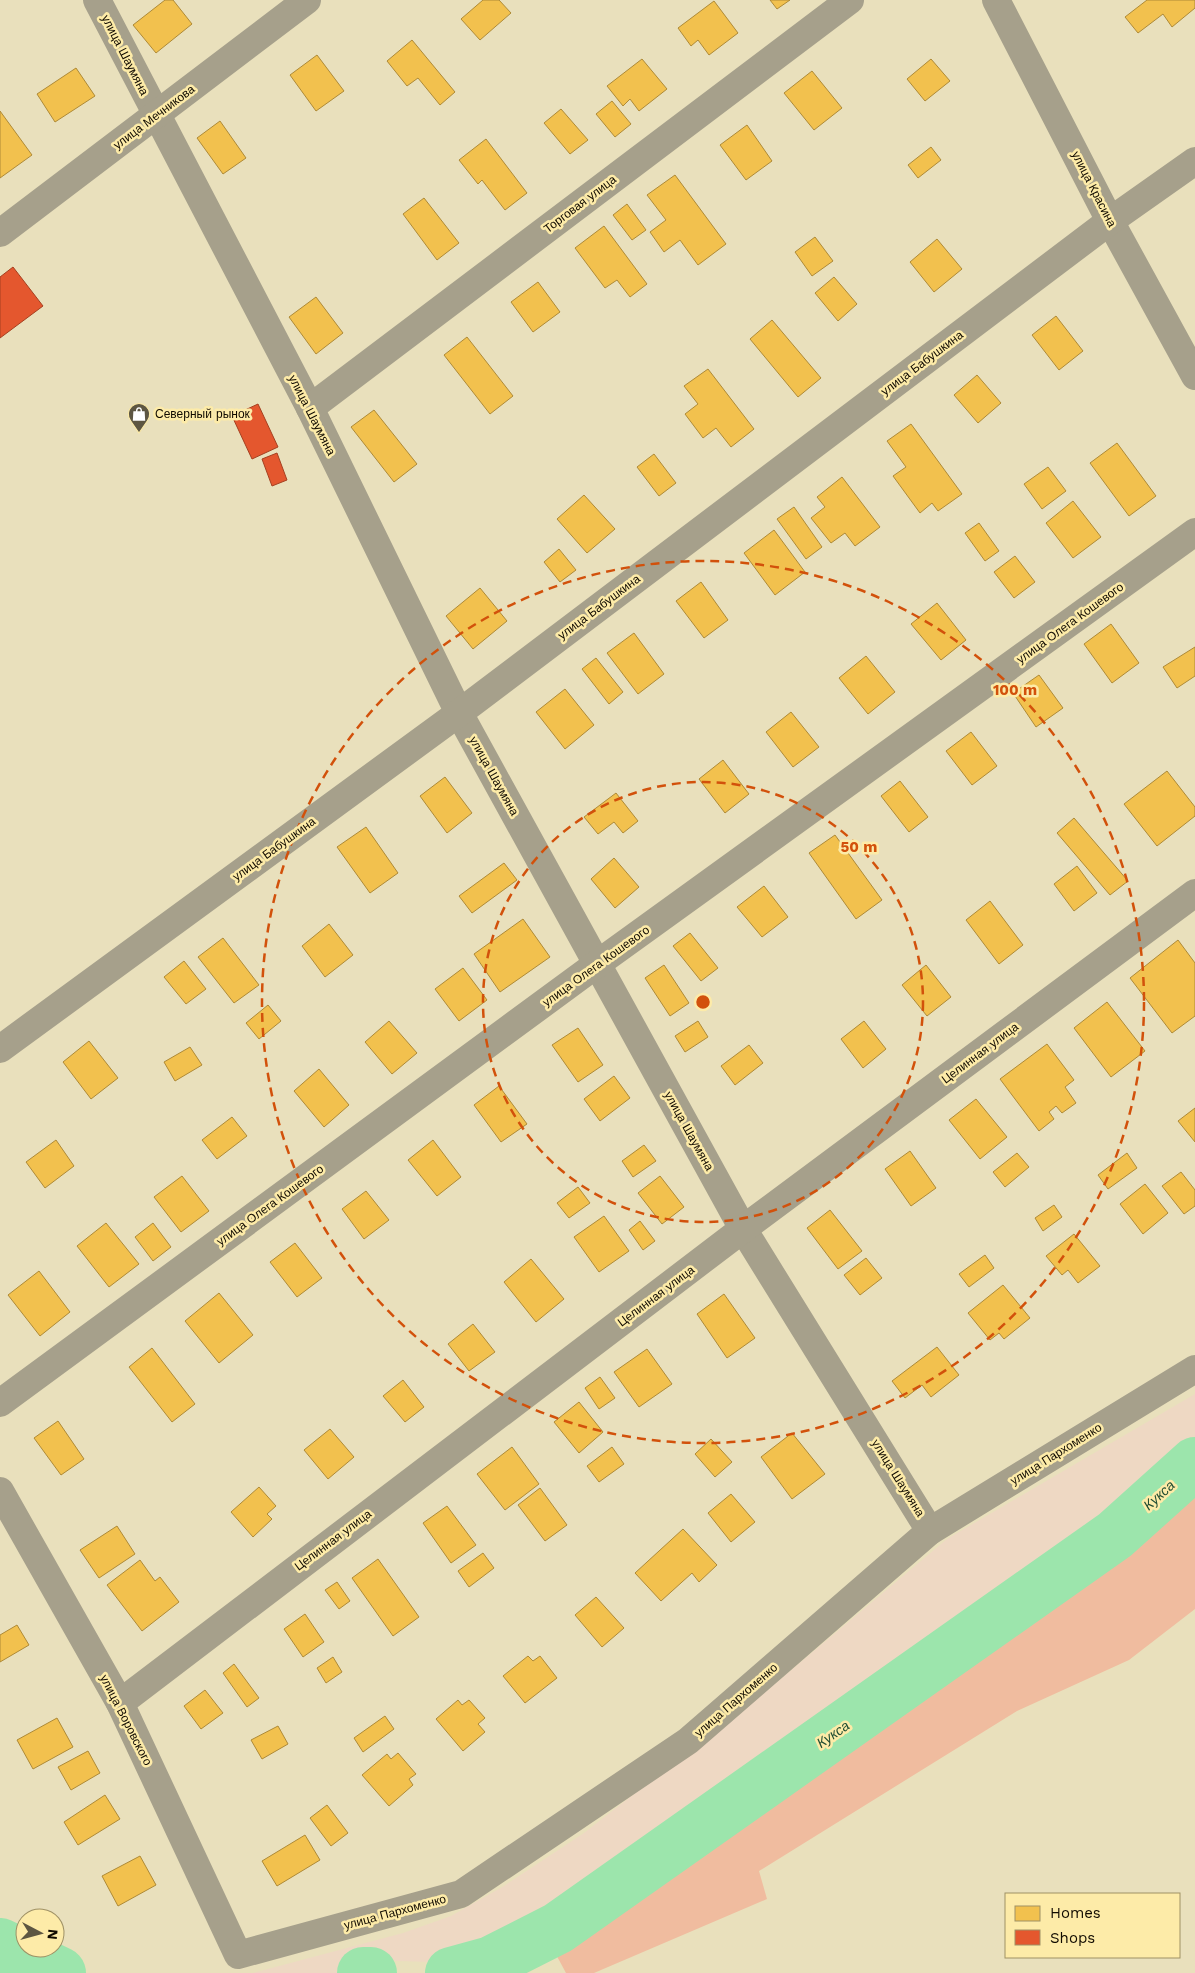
<svg xmlns="http://www.w3.org/2000/svg" width="1195" height="1973" viewBox="0 0 1195 1973" font-family="'Work Sans',sans-serif">
	<style>
		.green { fill: #eed8c3 }
		.forest { fill: #f0bc9f }
		.homes { fill: #f2c14e; stroke: #ae8a37 }
		.shops { fill: #e4572e; stroke: #a54020 }
		.lines { fill: none; stroke-linecap: round; stroke-linejoin: round }
		.river { stroke: #9ce5ac; stroke-width: 52 }
		.street { stroke: #a6a08b; stroke-width: 28 }
		.ring { fill: none; stroke: #d2510b; stroke-width: 2.5; stroke-dasharray: 9 6 }
		.labels { text-anchor: middle; dominant-baseline: central; stroke-width: 5; stroke-linejoin: round; paint-order: stroke }
		.street-label { font-size: 12px; fill: #110b00; stroke: #fdeba8 }
		.poi-label { font-size: 12px; fill: #110b00; stroke: #fdeba8; text-anchor: start }
		.water-label { font-size: 14px; font-style: italic; fill: #204c32; stroke: #fdeba8 }
		.centre { fill: #d2510b; stroke: #fdeba8; stroke-width: 2.5 }
		.ring-label { font-size: 15px; text-anchor: middle; font-weight: bold; fill: #d2510b; stroke: #fdeba8; stroke-width: 5; stroke-linejoin: round; paint-order: stroke }
	</style>
	<rect width="100%" height="100%" fill="#e9e0bc"/>
	<path class="green" d="M1195,1394V1446L1091,1537L537,1924L432,1962L367,1960L338,1973H253L403,1933L451,1916L504,1886L584,1833L771,1687L947,1539Z"/>
	<path class="forest" d="M1195,1481V1609L1129,1660L1017,1711L759,1871L767,1899L594,1973H566L552,1947L709,1836L986,1651L1113,1552Z"/>
	<g class="homes">
		<path d="M165,0H173L192,24L156,53L133,25Z"/>
		<path d="M483,0H499L511,13L480,40L461,19Z"/>
		<path d="M770,0H790L777,9Z"/>
		<path d="M1147,0H1195V8L1172,27L1163,14L1138,33L1125,17Z"/>
		<path d="M714,1L738,33L709,55L698,40L691,46L678,28Z"/>
		<path d="M412,40L455,92L440,105L418,78L407,86L387,61Z"/>
		<path d="M317,55L344,91L316,111L290,75Z"/>
		<path d="M642,59L667,89L639,111L630,99L623,106L607,86Z"/>
		<path d="M931,59L950,81L925,101L907,79Z"/>
		<path d="M76,68L95,96L55,122L37,94Z"/>
		<path d="M812,71L842,108L814,130L784,93Z"/>
		<path d="M612,101L631,124L615,137L596,114Z"/>
		<path d="M561,109L588,140L570,154L544,123Z"/>
		<path d="M0,111L32,155L0,178Z"/>
		<path d="M220,121L246,158L223,174L197,138Z"/>
		<path d="M747,125L772,161L746,180L720,145Z"/>
		<path d="M486,139L527,193L505,210L482,180L478,184L459,160Z"/>
		<path d="M931,147L941,160L918,178L908,165Z"/>
		<path d="M675,175L726,244L698,265L680,240L664,252L650,232L666,220L647,195Z"/>
		<path d="M424,198L459,243L437,260L403,214Z"/>
		<path d="M627,204L646,230L632,240L613,215Z"/>
		<path d="M604,226L647,284L630,297L617,280L605,288L575,248Z"/>
		<path d="M815,237L833,261L812,276L795,252Z"/>
		<path d="M937,239L962,269L934,292L910,262Z"/>
		<path d="M834,277L857,304L838,321L815,293Z"/>
		<path d="M538,282L560,312L533,332L511,302Z"/>
		<path d="M316,297L343,333L316,354L289,317Z"/>
		<path d="M1056,316L1083,351L1059,370L1032,335Z"/>
		<path d="M772,320L821,378L798,397L750,339Z"/>
		<path d="M467,337L513,396L490,414L444,355Z"/>
		<path d="M708,369L754,429L731,447L716,428L703,438L685,414L698,404L684,386Z"/>
		<path d="M977,375L1001,403L978,423L954,395Z"/>
		<path d="M374,410L417,464L394,482L351,427Z"/>
		<path d="M911,424L962,494L938,511L932,503L920,513L893,476L906,467L887,441Z"/>
		<path d="M1117,443L1156,496L1129,516L1090,463Z"/>
		<path d="M654,454L676,483L659,496L637,467Z"/>
		<path d="M1048,467L1066,491L1042,509L1024,484Z"/>
		<path d="M842,477L880,527L855,546L845,533L831,543L811,518L825,507L817,497Z"/>
		<path d="M584,495L615,529L587,553L557,519Z"/>
		<path d="M1073,501L1101,537L1073,558L1046,523Z"/>
		<path d="M794,507L822,547L806,559L777,519Z"/>
		<path d="M979,523L999,551L985,561L965,533Z"/>
		<path d="M774,530L805,572L775,595L744,553Z"/>
		<path d="M559,549L576,570L560,582L544,562Z"/>
		<path d="M1015,556L1035,582L1014,598L994,572Z"/>
		<path d="M701,582L728,620L704,638L676,601Z"/>
		<path d="M480,588L507,621L473,649L446,616Z"/>
		<path d="M937,603L966,640L941,660L911,624Z"/>
		<path d="M1111,624L1139,663L1112,683L1084,644Z"/>
		<path d="M634,633L664,674L638,694L607,653Z"/>
		<path d="M1195,647V676L1177,688L1163,667Z"/>
		<path d="M866,656L895,692L868,714L839,678Z"/>
		<path d="M596,658L623,692L609,704L582,669Z"/>
		<path d="M1039,675L1063,708L1036,727L1013,693Z"/>
		<path d="M565,689L594,725L565,749L536,712Z"/>
		<path d="M791,712L819,747L793,767L766,732Z"/>
		<path d="M971,732L997,766L972,785L946,751Z"/>
		<path d="M723,760L749,794L725,813L699,779Z"/>
		<path d="M1167,771L1195,807V816L1157,846L1124,804Z"/>
		<path d="M445,777L472,813L447,833L420,796Z"/>
		<path d="M900,781L928,817L909,832L881,796Z"/>
		<path d="M616,793L638,821L623,833L614,822L598,834L584,817Z"/>
		<path d="M1074,818L1128,881L1110,895L1057,833Z"/>
		<path d="M366,827L398,873L370,893L337,847Z"/>
		<path d="M835,835L882,900L856,919L809,853Z"/>
		<path d="M614,858L639,887L615,908L591,879Z"/>
		<path d="M504,863L517,880L472,913L459,896Z"/>
		<path d="M1077,866L1097,893L1074,911L1054,884Z"/>
		<path d="M764,886L788,917L762,937L737,907Z"/>
		<path d="M990,901L1023,945L999,964L966,920Z"/>
		<path d="M523,919L550,957L500,992L474,954Z"/>
		<path d="M329,924L353,955L325,977L302,946Z"/>
		<path d="M690,933L718,968L701,981L673,946Z"/>
		<path d="M223,938L259,985L234,1003L198,957Z"/>
		<path d="M1178,940L1195,963V1016L1172,1033L1130,978Z"/>
		<path d="M184,961L206,989L186,1004L164,977Z"/>
		<path d="M664,965L689,1003L670,1016L645,978Z"/>
		<path d="M926,965L951,997L927,1016L902,985Z"/>
		<path d="M463,968L487,1000L459,1021L435,989Z"/>
		<path d="M1107,1002L1145,1051L1111,1077L1074,1028Z"/>
		<path d="M268,1005L281,1021L259,1039L246,1023Z"/>
		<path d="M389,1021L417,1053L392,1074L365,1042Z"/>
		<path d="M698,1021L708,1037L685,1052L675,1036Z"/>
		<path d="M864,1021L886,1049L863,1068L841,1039Z"/>
		<path d="M578,1028L603,1065L578,1082L552,1045Z"/>
		<path d="M89,1041L118,1078L91,1099L63,1062Z"/>
		<path d="M1047,1044L1074,1080L1065,1087L1076,1103L1062,1113L1056,1106L1049,1112L1054,1119L1039,1131L1000,1079Z"/>
		<path d="M749,1045L763,1063L735,1085L721,1066Z"/>
		<path d="M190,1047L202,1065L175,1081L164,1062Z"/>
		<path d="M319,1069L349,1105L324,1127L294,1091Z"/>
		<path d="M614,1076L630,1098L600,1121L584,1099Z"/>
		<path d="M499,1086L527,1124L501,1142L474,1105Z"/>
		<path d="M976,1099L1007,1137L980,1159L949,1120Z"/>
		<path d="M1195,1108V1142L1178,1121Z"/>
		<path d="M232,1117L247,1136L217,1159L202,1140Z"/>
		<path d="M56,1140L74,1166L45,1188L26,1162Z"/>
		<path d="M433,1140L461,1177L437,1196L408,1160Z"/>
		<path d="M644,1145L656,1161L633,1177L622,1161Z"/>
		<path d="M910,1151L936,1188L911,1206L885,1169Z"/>
		<path d="M1017,1153L1029,1167L1005,1187L993,1172Z"/>
		<path d="M1127,1153L1137,1168L1108,1189L1098,1175Z"/>
		<path d="M1181,1172L1195,1190V1206L1184,1214L1162,1186Z"/>
		<path d="M182,1176L209,1211L181,1232L154,1197Z"/>
		<path d="M660,1176L684,1207L662,1224L638,1193Z"/>
		<path d="M1145,1184L1168,1213L1143,1234L1120,1204Z"/>
		<path d="M578,1187L590,1203L569,1218L557,1203Z"/>
		<path d="M366,1191L389,1220L364,1239L342,1209Z"/>
		<path d="M1054,1205L1062,1217L1043,1231L1035,1218Z"/>
		<path d="M830,1210L862,1251L838,1269L807,1228Z"/>
		<path d="M604,1216L629,1251L599,1272L574,1237Z"/>
		<path d="M640,1221L655,1241L643,1250L629,1230Z"/>
		<path d="M106,1223L139,1264L109,1287L77,1246Z"/>
		<path d="M153,1223L171,1247L153,1261L135,1237Z"/>
		<path d="M1074,1234L1100,1266L1078,1283L1068,1270L1062,1275L1046,1256Z"/>
		<path d="M295,1243L322,1278L297,1297L270,1262Z"/>
		<path d="M985,1255L994,1268L969,1287L959,1274Z"/>
		<path d="M866,1258L882,1278L860,1295L844,1275Z"/>
		<path d="M531,1259L564,1299L536,1322L504,1282Z"/>
		<path d="M39,1271L70,1312L40,1336L8,1295Z"/>
		<path d="M1003,1285L1030,1318L1004,1339L999,1333L990,1340L968,1313Z"/>
		<path d="M219,1293L253,1335L219,1363L185,1321Z"/>
		<path d="M724,1294L755,1338L727,1358L697,1314Z"/>
		<path d="M473,1324L495,1352L469,1371L448,1344Z"/>
		<path d="M937,1347L959,1375L931,1397L922,1385L905,1398L892,1381Z"/>
		<path d="M152,1348L195,1404L172,1422L129,1367Z"/>
		<path d="M647,1349L672,1384L639,1407L614,1372Z"/>
		<path d="M600,1377L615,1398L599,1409L585,1388Z"/>
		<path d="M403,1380L424,1407L405,1422L383,1396Z"/>
		<path d="M579,1402L603,1432L579,1453L554,1422Z"/>
		<path d="M58,1421L84,1459L61,1475L34,1438Z"/>
		<path d="M330,1429L354,1457L328,1479L304,1450Z"/>
		<path d="M792,1433L825,1474L792,1499L761,1457Z"/>
		<path d="M711,1439L732,1462L715,1477L695,1454Z"/>
		<path d="M512,1447L539,1484L505,1510L477,1474Z"/>
		<path d="M612,1447L624,1464L599,1482L587,1466Z"/>
		<path d="M259,1487L276,1506L267,1514L272,1519L253,1537L231,1512Z"/>
		<path d="M540,1488L567,1525L545,1541L518,1505Z"/>
		<path d="M731,1494L755,1522L731,1542L708,1513Z"/>
		<path d="M447,1506L476,1545L451,1563L423,1523Z"/>
		<path d="M117,1526L135,1554L99,1578L80,1550Z"/>
		<path d="M683,1529L717,1565L699,1582L692,1573L661,1601L635,1573Z"/>
		<path d="M483,1553L494,1568L469,1587L458,1571Z"/>
		<path d="M378,1559L419,1617L393,1636L352,1578Z"/>
		<path d="M140,1560L155,1581L160,1577L179,1602L142,1631L107,1585Z"/>
		<path d="M337,1582L350,1601L339,1609L325,1590Z"/>
		<path d="M596,1597L624,1628L602,1647L575,1615Z"/>
		<path d="M305,1614L324,1642L303,1657L284,1629Z"/>
		<path d="M17,1625L29,1645L0,1662V1635Z"/>
		<path d="M528,1656L533,1661L540,1656L557,1678L525,1703L503,1676Z"/>
		<path d="M333,1657L342,1672L326,1683L317,1668Z"/>
		<path d="M234,1664L259,1698L247,1707L223,1673Z"/>
		<path d="M205,1690L223,1713L201,1729L184,1706Z"/>
		<path d="M458,1700L462,1705L469,1700L485,1718L478,1724L485,1732L463,1751L436,1719Z"/>
		<path d="M385,1716L394,1729L363,1752L354,1738Z"/>
		<path d="M57,1718L73,1747L33,1769L17,1740Z"/>
		<path d="M278,1726L288,1744L262,1759L251,1740Z"/>
		<path d="M88,1751L100,1773L71,1790L58,1767Z"/>
		<path d="M398,1753L416,1774L409,1779L413,1785L389,1806L362,1775L387,1754L391,1759Z"/>
		<path d="M105,1795L120,1819L78,1845L64,1822Z"/>
		<path d="M327,1805L348,1833L331,1846L310,1818Z"/>
		<path d="M305,1835L320,1860L277,1886L262,1861Z"/>
		<path d="M140,1856L156,1885L118,1906L102,1876Z"/>
	</g>
	<g class="shops">
		<path d="M13,267L43,306L0,338V277Z"/>
		<path d="M258,404L278,447L252,459L232,416Z"/>
		<path d="M277,453L287,480L272,486L262,459Z"/>
	</g>
	<g class="lines">
		<g class="river">
			<path d="M0,1944L60,1973"/>
			<path d="M363,1973H371"/>
			<path d="M451,1973L491,1962L558,1928L1115,1535L1195,1463"/>
		</g>
		<g class="street">
			<path d="M97,0L310,408L459,713L743,1229L930,1531"/>
			<path d="M996,0L1110,221L1195,376"/>
			<path d="M0,233L307,0"/>
			<path d="M310,408L850,0"/>
			<path d="M0,1049L459,713L1110,221L1195,161"/>
			<path d="M0,1403L597,964L1195,532"/>
			<path d="M0,1491L120,1703L238,1955L461,1894L688,1741L930,1531L1195,1369"/>
			<path d="M120,1703L743,1229L1195,893"/>
		</g>
	</g>
	<g class="ring">
		<circle cx="703" cy="1002" r="220"/>
		<circle cx="703" cy="1002" r="441"/>
	</g>
	<defs>
		<g id="shop-pin" transform="scale(1.125)"><path d="M0 17L-7.5 6A9.5 9.5 0 1 1 7.5 6Z" fill="#5d5642" stroke="#fdeba8"/><path d="M-5-2.5h2.3a2.7 3.5 0 0 1 5.4 0H5L5.5 6h-11ZM-1.5-2.5h3a1.5 2.3 0 0 0-3 0Z" fill="#fff"/></g>
	</defs>
	<g fill-rule="evenodd">
		<use href="#shop-pin" x="139" y="414"/>
	</g>
	<g class="labels">
		<g class="street-label">
			<text transform="translate(125 55) rotate(63)">улица Шаумяна</text>
			<text transform="translate(154 117) rotate(-37)">улица Мечникова</text>
			<text transform="translate(1094 189) rotate(63)">улица Красина</text>
			<text transform="translate(580 204) rotate(-37)">Торговая улица</text>
			<text transform="translate(922 363) rotate(-37)">улица Бабушкина</text>
			<text transform="translate(312 415) rotate(63)">улица Шаумяна</text>
			<text transform="translate(599 607) rotate(-37)">улица Бабушкина</text>
			<text transform="translate(1070 623) rotate(-36)">улица Олега Кошевого</text>
			<text transform="translate(494 776) rotate(61)">улица Шаумяна</text>
			<text transform="translate(274 849) rotate(-36)">улица Бабушкина</text>
			<text transform="translate(596 966) rotate(-36)">улица Олега Кошевого</text>
			<text transform="translate(980 1053) rotate(-37)">Целинная улица</text>
			<text transform="translate(689 1131) rotate(61)">улица Шаумяна</text>
			<text transform="translate(270 1205) rotate(-36)">улица Олега Кошевого</text>
			<text transform="translate(656 1296) rotate(-37)">Целинная улица</text>
			<text transform="translate(1056 1454) rotate(-32)">улица Пархоменко</text>
			<text transform="translate(898 1478) rotate(58)">улица Шаумяна</text>
			<text transform="translate(333 1540) rotate(-37)">Целинная улица</text>
			<text transform="translate(736 1700) rotate(-41)">улица Пархоменко</text>
			<text transform="translate(126 1720) rotate(63)">улица Воровского</text>
			<text transform="translate(395 1912) rotate(-15)">улица Пархоменко</text>
		</g>
		<g class="poi-label">
			<text x="155" y="414">Северный рынок</text>
		</g>
		<g class="water-label">
			<text transform="translate(1159 1495) rotate(-42)">Кукса</text>
			<text transform="translate(833 1734) rotate(-35)">Кукса</text>
		</g>
	</g>
	<circle cx="703" cy="1002" r="8" class="centre"/>
	<g class="ring-label">
		<text x="1015" y="695">100 m</text>
		<text x="859" y="852">50 m</text>
	</g>
	<rect x="1005" y="1893" width="175" height="65" fill="#fdeba8" stroke="#9f9165"/>
	<rect x="1015" y="1906" width="25" height="15" fill="#f2c14e" stroke="#9f9165"/>
	<text x="1050" y="1918" font-size="15" fill="#110b00">Homes</text>
	<rect x="1015" y="1930" width="25" height="15" fill="#e4572e" stroke="#9f9165"/>
	<text x="1050" y="1943" font-size="15" fill="#110b00">Shops</text>
	<g transform="translate(40 1933) rotate(96)"><circle r="24" fill="#fdeba8" stroke="#9f9165"/>
	<path d="M0-4L9 19L0 12L-9 19Z" fill="#5d5642"/>
	<text y="-8" font-size="14" font-weight="bold" text-anchor="middle" fill="#110b00">N</text>
	</g>
</svg>
